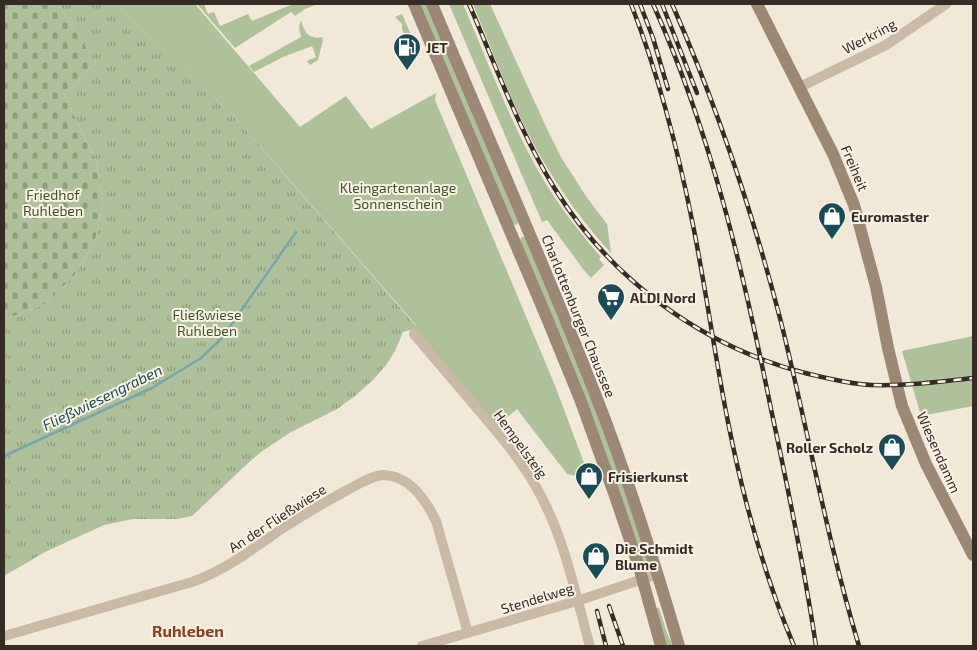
<svg xmlns="http://www.w3.org/2000/svg" width="977" height="650" viewBox="0 0 977 650" font-family="'Exo 2',sans-serif">
	<style>
		.green { fill: #aec198 }
		.cemetery { fill: url(#cemetery-stones) }
		.park { fill: url(#park-tufts) }
		.lines { fill: none; stroke-linecap: round; stroke-linejoin: round }
		.stream { stroke: #76a7af; stroke-width: 2.5 }
		.street { stroke: #cab9a4; stroke-width: 10 }
		.secondary { stroke: #9d8875; stroke-width: 12 }
		.rail-casing { stroke: #352c26; stroke-width: 4.5 }
		.rail { stroke: #f9f2e4; stroke-width: 2.5; stroke-dasharray: 8; stroke-linecap: butt }
		.labels { text-anchor: middle; dominant-baseline: central; stroke-width: 4; stroke-linejoin: round; paint-order: stroke }
		.street-label { font-size: 14px; fill: #352c26; stroke: #f9f2e4 }
		.poi-label { font-size: 14px; font-weight: bold; fill: #352c26; stroke: #f9f2e4; text-anchor: start }
		.park-label { font-size: 14px; fill: #3f5329; stroke: #f9f2e4 }
		.water-label { font-size: 15px; font-style: italic; fill: #1a4c57; stroke: #f9f2e4 }
		.quarter-label { font-size: 16px; font-weight: bold; fill: #86411d; stroke: #f9f2e4 }
	</style>
	<defs>
		<pattern id="cemetery-stones" width="16" height="16" patternUnits="userSpaceOnUse" patternTransform="scale(1.25)"><rect width="16" height="16" fill="#aec198"/><path d="M2 7V4a2 2 0 0 1 4 0v3zM10 15v-3a2 2 0 0 1 4 0v3z" fill="#8e9d7c"/></pattern>
		<pattern id="park-tufts" width="24" height="20" patternUnits="userSpaceOnUse" patternTransform="scale(1.25)"><rect width="24" height="20" fill="#aec198"/><path d="M3 7l-1-3M5 7V3M7 7l1-3M15 17l-1-3M17 17v-4M19 17l1-3" fill="none" stroke="#8e9d7c"/></pattern>
	</defs>
	<rect width="100%" height="100%" fill="#f2e8d8"/>
	<g class="green">
		<path d="M115,4H195L300,127L346,96L371,129L436,93L435,100L554,383L590,479L567,474L517,409L494,428L414,334L411,330L416,325L233,115Z"/>
		<path d="M197,4H204L208,14L214,12L220,26L248,14L252,21L293,4H317L305,9L295,16L291,12L235,48Z"/>
		<path d="M420,4H426L518,222L517,225L513,224Z"/>
		<path d="M449,4H463C489,64 512,128 546,184C562,210 581,234 601,257L599,259L604,265L591,278L583,269L547,220L542,222Z"/>
		<path d="M473,4H490L548,131L562,159L588,199L607,224L611,253C585,225 563,194 543,161C514,112 495,56 473,4Z"/>
		<path d="M402,14L419,53L414,55L402,29V24L395,17Z"/>
		<path d="M301,20C304,32 309,40 322,37L323,40L318,60L310,65L307,61L316,57L312,46L283,57L254,72L249,66L301,37L299,27Z"/>
		<path d="M522,237H525L584,380L617,470L648,560L645,568L520,239Z"/>
		<path d="M973,336V406L921,416L902,351Z"/>
		<path d="M656,608H659L667,633L673,646H667Z"/>
	</g>
	<path class="cemetery" d="M4,4H58L96,62L64,95L96,160L103,202L95,241L74,276L45,304L4,320Z"/>
	<path class="park" d="M58,4H115L233,115L416,326L411,330L403,332L395,351L386,365L374,379L355,396L337,409L291,432L261,452L247,464L192,516L178,519H133L104,525L45,552L4,576V320L45,304L74,276L95,241L103,202L96,160L64,95L96,62Z"/>
	<g class="lines">
		<path class="stream" d="M4,456L152,388L201,358L222,338L296,232"/>
		<g class="street">
			<path d="M800,87L886,45L946,4"/>
			<path d="M414,334C434,358 455,382 475,406C500,435 525,464 542,498C566,544 576,597 590,646"/>
			<path d="M4,636L192,582C226,570 254,548 283,528C305,514 327,501 349,489C359,484 373,475 384,475C410,476 426,500 436,521L468,633"/>
			<path d="M422,646L577,601L658,574"/>
		</g>
		<g class="secondary">
			<path d="M414,4L546,316L580,399L614,493L639,567L661,646"/>
			<path d="M432,4C486,133 543,261 594,391C627,475 654,560 679,646"/>
			<path d="M757,4L833,154L854,205L876,287L888,348L902,406L926,464L973,555"/>
		</g>
		<g class="rail-casing">
			<g id="rail">
				<path d="M469,4C496,66 519,131 555,189C611,279 701,346 805,373C826,378 849,384 871,385C906,386 939,382 973,378"/>
				<path d="M631,4C659,76 678,150 693,225C706,290 715,357 728,422C743,498 764,575 794,646"/>
				<path d="M640,4L653,38L668,89"/>
				<path d="M653,4C711,133 743,270 771,409C788,488 804,566 816,646"/>
				<path d="M662,4L697,93"/>
				<path d="M672,4C717,106 753,214 781,322C808,430 827,540 859,646"/>
				<path d="M609,606L623,646"/>
				<path d="M597,611L606,646"/>
			</g>
		</g>
		<use href="#rail" class="rail"/>
	</g>
	<defs>
		<g id="fuel-pin" transform="scale(1.4375)"><path d="M0 17L-7.5 6A9.5 9.5 0 1 1 7.5 6Z" fill="#1a4c57" stroke="#f9f2e4"/><path d="M-5.5-6h7V0h2V4h1.3V-2.5L3-4.5l.8-.8L6-3V5H2.5V1h-1V6h-7ZM-4.2-4.7v3.2H.2V-4.7Z" fill="#fff"/></g>
		<g id="shop-pin" transform="scale(1.4375)"><path d="M0 17L-7.5 6A9.5 9.5 0 1 1 7.5 6Z" fill="#1a4c57" stroke="#f9f2e4"/><path d="M-5-2.5h2.3a2.7 3.5 0 0 1 5.4 0H5L5.5 6h-11ZM-1.5-2.5h3a1.5 2.3 0 0 0-3 0Z" fill="#fff"/></g>
		<g id="supermarket-pin" transform="scale(1.4375)"><path d="M0 17L-7.5 6A9.5 9.5 0 1 1 7.5 6Z" fill="#1a4c57" stroke="#f9f2e4"/><path d="M-6-5.5h2.5l.6 2H6L4.5 2H-2.5L-4.4-4H-6ZM-1.5 3.2a1.3 1.3 0 1 0 .1 0ZM3 3.2a1.3 1.3 0 1 0 .1 0Z" fill="#fff"/></g>
	</defs>
	<g fill-rule="evenodd">
		<use href="#fuel-pin" x="407" y="47"/>
		<use href="#shop-pin" x="832" y="216"/>
		<use href="#supermarket-pin" x="611" y="297"/>
		<use href="#shop-pin" x="892" y="447"/>
		<use href="#shop-pin" x="589" y="476"/>
		<use href="#shop-pin" x="596" y="556"/>
	</g>
	<g class="labels">
		<g class="street-label">
			<text transform="translate(869 36) rotate(-28)">Werkring</text>
			<text transform="translate(855 168) rotate(67)">Freiheit</text>
			<text transform="translate(579 316) rotate(68)">Charlottenburger Chaussee</text>
			<text transform="translate(521 444) rotate(54)">Hempelsteig</text>
			<text transform="translate(939 452) rotate(66)">Wiesendamm</text>
			<text transform="translate(277 518) rotate(-33)">An der Fließwiese</text>
			<text transform="translate(537 598) rotate(-17)">Stendelweg</text>
		</g>
		<g class="poi-label">
			<text x="426" y="47">JET</text>
			<text x="851" y="216">Euromaster</text>
			<text x="630" y="297">ALDI Nord</text>
			<text x="873" y="447" text-anchor="end">Roller Scholz</text>
			<text x="608" y="476">Frisierkunst</text>
			<text x="615" y="548">Die Schmidt<tspan x="615" dy="16">Blume</tspan></text>
		</g>
		<g class="park-label">
			<text x="398" y="187">Kleingartenanlage<tspan x="398" dy="16">Sonnenschein</tspan></text>
			<text x="53" y="194">Friedhof<tspan x="53" dy="16">Ruhleben</tspan></text>
			<text x="207" y="314">Fließwiese<tspan x="207" dy="16">Ruhleben</tspan></text>
		</g>
		<g class="water-label">
			<text transform="translate(102 397) rotate(-26)">Fließwiesengraben</text>
		</g>
		<g class="quarter-label">
			<text x="188" y="630">Ruhleben</text>
		</g>
	</g>
	<rect width="977" height="650" fill="none" stroke="#352c26" stroke-width="10"/>
</svg>
